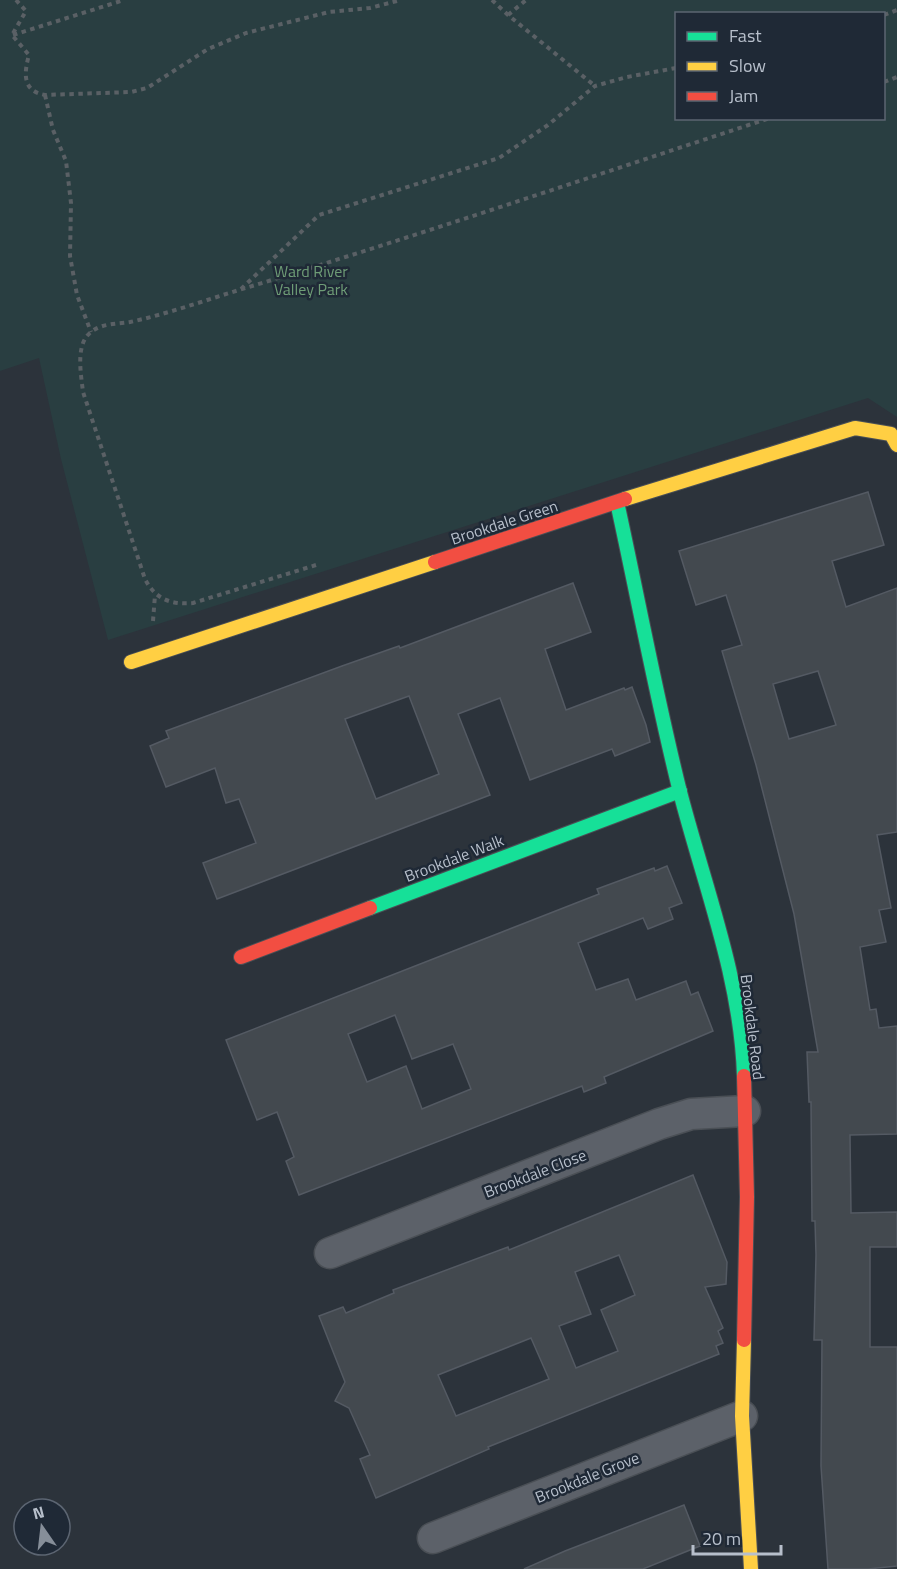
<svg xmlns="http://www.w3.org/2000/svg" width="897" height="1569" viewBox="0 0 897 1569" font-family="'Titillium Web',sans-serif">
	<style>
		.green { fill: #293e41; fill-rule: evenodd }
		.building { fill: #43494f; stroke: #545a63; stroke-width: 1.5; fill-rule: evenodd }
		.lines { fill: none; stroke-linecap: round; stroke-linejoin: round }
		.street-casing { stroke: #4a4f55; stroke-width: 33 }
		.fast-casing { stroke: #4a4f55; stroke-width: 16 }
		.slow-casing { stroke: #4a4f55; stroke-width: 16 }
		.jam-casing { stroke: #4a4f55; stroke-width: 16 }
		.path { stroke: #5a6065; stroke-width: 4; stroke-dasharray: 4.5 4.5; stroke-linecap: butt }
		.street { stroke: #5c6169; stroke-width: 30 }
		.fast { stroke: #16e098; stroke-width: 14 }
		.slow { stroke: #ffcf43; stroke-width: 14 }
		.jam { stroke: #f24e42; stroke-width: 14 }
		.labels { text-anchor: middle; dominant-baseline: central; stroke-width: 5; stroke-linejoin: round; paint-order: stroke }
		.park-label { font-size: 16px; fill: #6e9c76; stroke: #1f2936 }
		.street-label { font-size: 16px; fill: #b7bfcb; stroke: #1f2936 }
	</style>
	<rect width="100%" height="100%" fill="#2c333b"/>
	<path class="green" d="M0,0H897V417L868,398L108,640L61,459L39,358L0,371ZM676,14H884V118H676Z"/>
	<g class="building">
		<path d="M868,492L884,545L832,561L846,607L897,588V832L877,835L891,908L879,910L886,942L860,947L870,1010L876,1009L879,1028L897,1026V1134L850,1135L851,1213L897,1212V1247H870V1347H897V1566L868,1569H828L821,1466L822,1340H814L816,1255L815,1221H812L811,1102H809L807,1052H818L794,914L756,765L722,651L742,645L726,595L696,605L679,551ZM818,671L836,725L789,739L773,684Z"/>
		<path d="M573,583L591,632L545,649L566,710L624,688L625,690L632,687L646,725L650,742L615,756L612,749L530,780L500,698L458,714L490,795L217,899L203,863L256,843L239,799L226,803L215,768L166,787L150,746L169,738L166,731L342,666L399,646L400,648ZM409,696L439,774L376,799L345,719Z"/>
		<path d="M667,866L682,903L669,908L673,919L648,929L643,918L578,943L596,990L628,979L636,1000L686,981L691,995L698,992L713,1031L604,1077L606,1083L584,1092L582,1086L299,1195L286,1161L294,1157L277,1112L257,1120L226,1040L599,894L597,889L654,868L655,871ZM395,1015L412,1059L453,1044L471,1089L422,1109L406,1066L367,1082L348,1034Z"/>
		<path d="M693,1175L727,1262L726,1284L705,1287L723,1328L718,1331L723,1343L716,1346L719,1354L488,1447L489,1449L376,1498L360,1459L370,1455L349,1408L335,1401L345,1382L319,1316L343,1307L346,1313L394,1293L393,1290L508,1247L509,1250ZM619,1255L635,1295L601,1310L618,1351L576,1368L559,1326L591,1314L575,1272ZM531,1338L549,1379L456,1416L438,1375Z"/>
		<path d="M684,1505L700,1546L643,1569H524L565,1551Z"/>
	</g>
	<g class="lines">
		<g class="street-casing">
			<g id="street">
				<path d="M330,1253L659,1124L691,1114L745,1111"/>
				<path d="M433,1538L742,1416"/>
			</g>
		</g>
		<g class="fast-casing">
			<g id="fast">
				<path d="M617,502C638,598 656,696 680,792C704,885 741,978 744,1076"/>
				<path d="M370,908L680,791"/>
			</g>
		</g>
		<g class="slow-casing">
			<g id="slow">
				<path d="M625,499L855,428L891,434L897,445"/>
				<path d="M131,662L435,562"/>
				<path d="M744,1340L742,1416L751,1569"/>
			</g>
		</g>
		<g class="jam-casing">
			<g id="jam">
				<path d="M435,562L625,499"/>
				<path d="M241,957L370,908"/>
				<path d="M744,1076L747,1197L744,1340"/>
			</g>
		</g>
		<g class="path">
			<path d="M16,0L26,11L12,35L29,55C24,73 22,91 45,95L131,92L147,88L208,49L246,33L329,12L370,8L401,0"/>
			<path d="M492,0L508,15L595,86"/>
			<path d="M508,15L526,0"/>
			<path d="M884,15L897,10"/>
			<path d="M13,35L124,0"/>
			<path d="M884,82L897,77"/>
			<path d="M45,95L53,130L66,161L71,203L70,256L77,295L91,332"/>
			<path d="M241,289L319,215L499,158L548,125L595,86L627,77L676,68"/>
			<path d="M316,565L193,603C171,605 155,599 145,579L83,392C81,374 75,344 91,332C102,323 118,324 130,322C167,314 203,301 239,290C417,236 593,176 770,118"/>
			<path d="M153,621L155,595"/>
		</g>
		<use href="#street" class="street"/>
		<use href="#fast" class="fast"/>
		<use href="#slow" class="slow"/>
		<use href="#jam" class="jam"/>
	</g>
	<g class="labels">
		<g class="park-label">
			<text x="311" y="271">Ward River<tspan x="311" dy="18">Valley Park</tspan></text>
		</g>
		<g class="street-label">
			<text transform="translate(504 522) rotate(-18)">Brookdale Green</text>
			<text transform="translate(454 858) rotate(-21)">Brookdale Walk</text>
			<text transform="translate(753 1027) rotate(83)">Brookdale Road</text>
			<text transform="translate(535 1173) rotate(-21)">Brookdale Close</text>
			<text transform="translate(587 1477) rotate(-22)">Brookdale Grove</text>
		</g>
	</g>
	<rect x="675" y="12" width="210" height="108" fill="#1f2936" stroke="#5c6572" stroke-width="1.5"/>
	<rect x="687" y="32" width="30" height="9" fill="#16e098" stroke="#5c6572" stroke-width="1.5"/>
	<text x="729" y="42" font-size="18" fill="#b7bfcb">Fast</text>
	<rect x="687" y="62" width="30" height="9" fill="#ffcf43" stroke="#5c6572" stroke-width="1.5"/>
	<text x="729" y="72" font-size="18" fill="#b7bfcb">Slow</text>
	<rect x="687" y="92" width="30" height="9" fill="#f24e42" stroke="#5c6572" stroke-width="1.5"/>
	<text x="729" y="102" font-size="18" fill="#b7bfcb">Jam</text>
	<g transform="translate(42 1527) rotate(346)"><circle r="28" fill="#1f2936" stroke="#5c6572" stroke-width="1.5"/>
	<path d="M0-4.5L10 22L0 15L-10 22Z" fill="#868e99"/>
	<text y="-9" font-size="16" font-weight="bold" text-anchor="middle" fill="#b7bfcb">N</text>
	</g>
	<path d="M693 1545v9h88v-9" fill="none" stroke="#b7bfcb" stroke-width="3"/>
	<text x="702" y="1545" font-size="18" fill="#b7bfcb" stroke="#1f2936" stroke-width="4.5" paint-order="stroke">20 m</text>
</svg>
